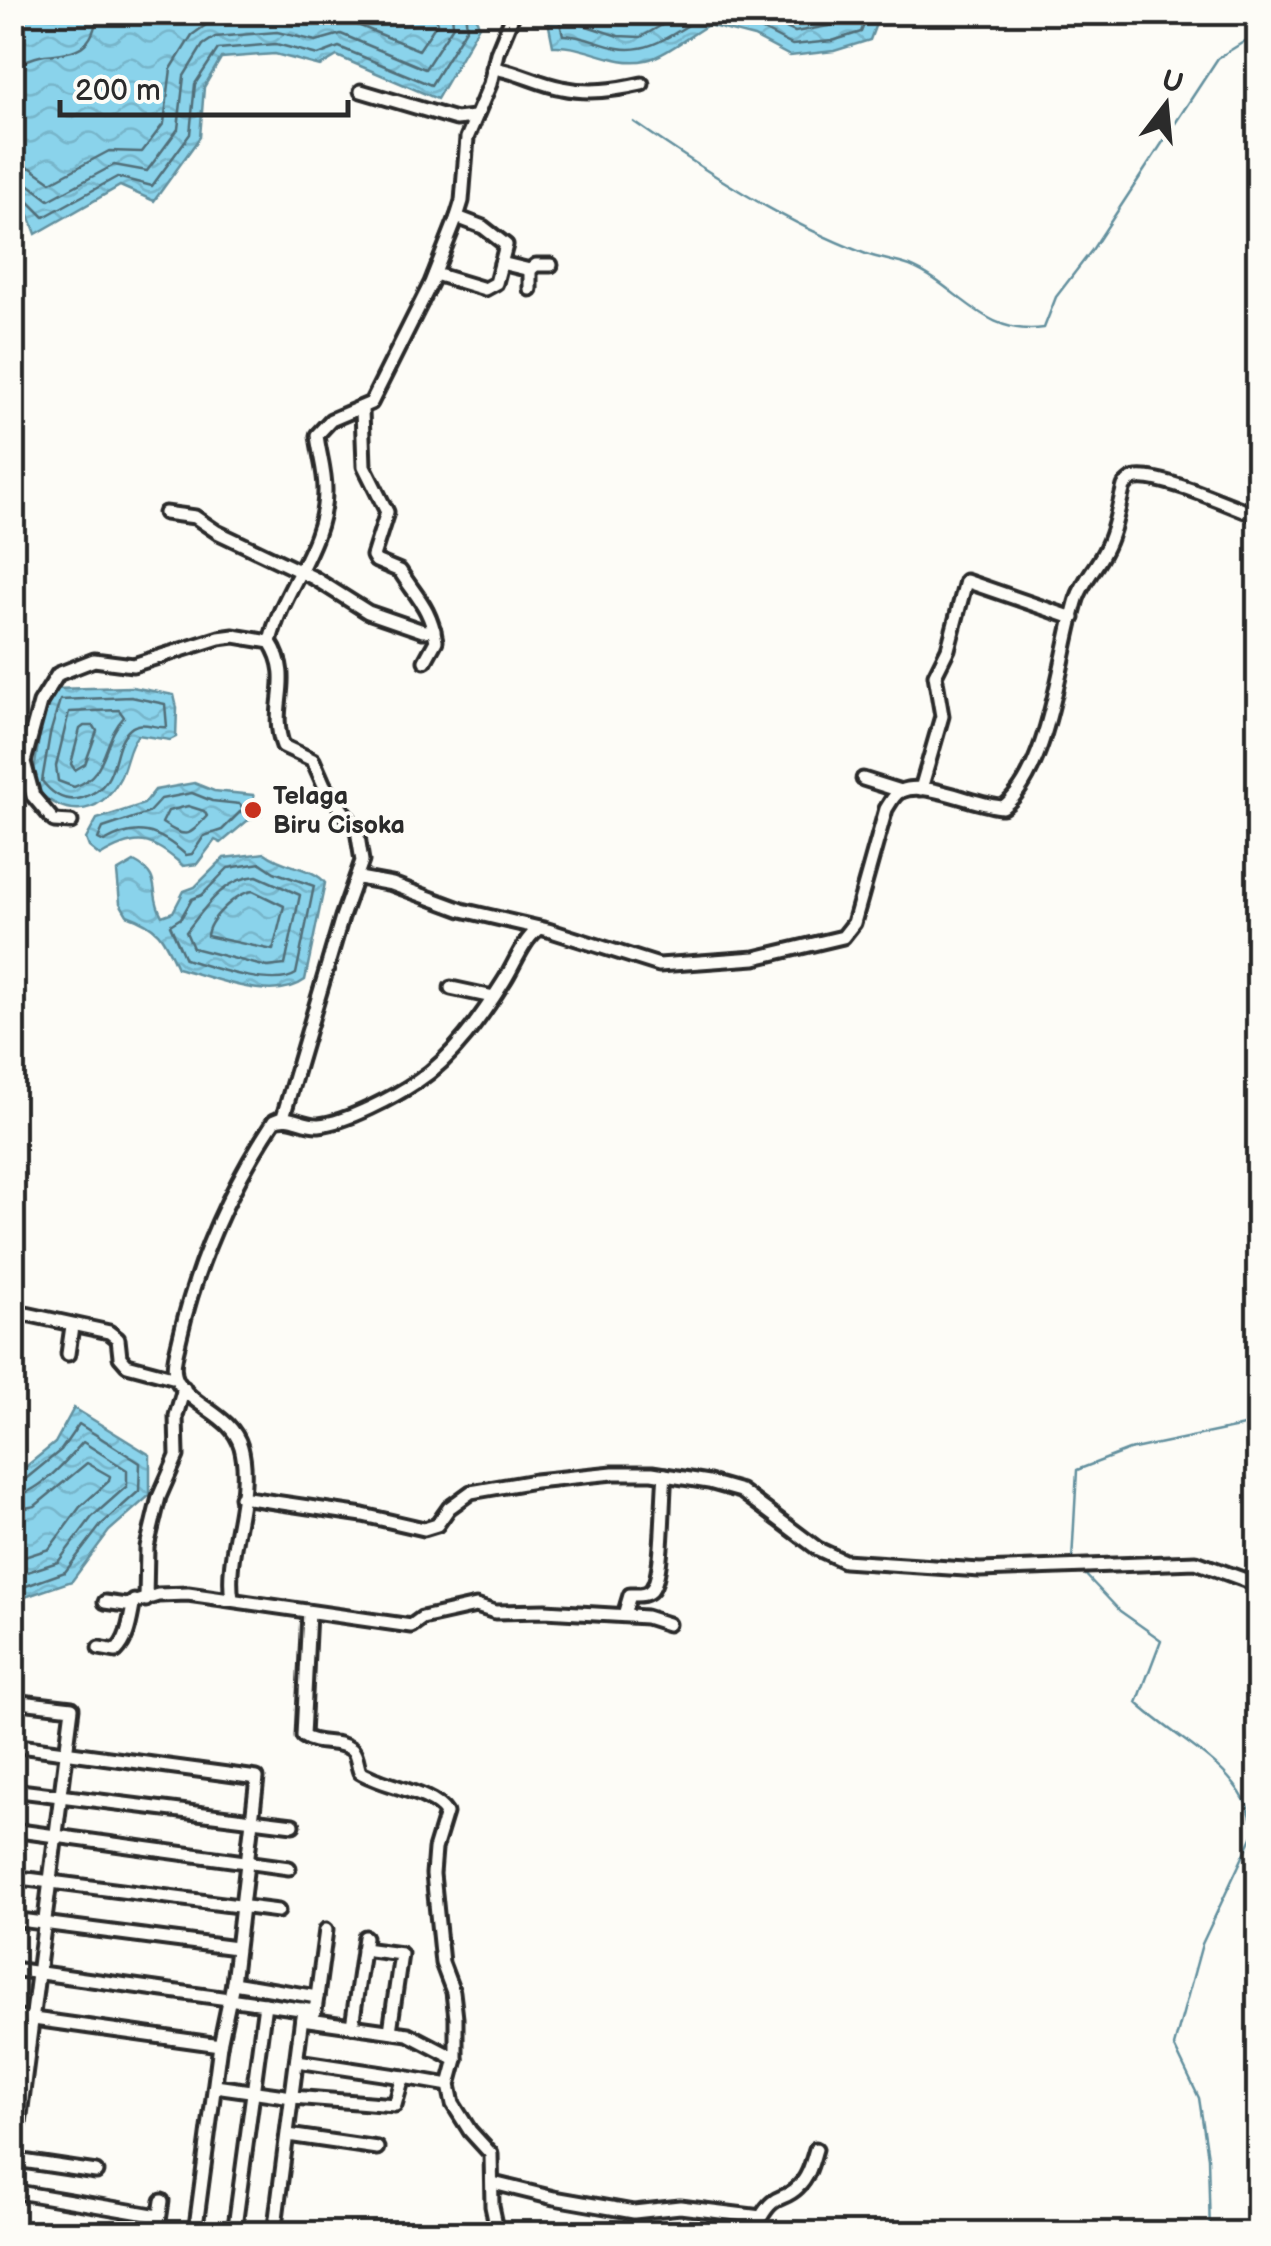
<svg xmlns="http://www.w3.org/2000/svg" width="1271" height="2246" viewBox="0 0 1271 2246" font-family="'Balsamiq Sans',sans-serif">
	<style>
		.water { fill: url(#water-waves); stroke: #64909e; stroke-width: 2.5 }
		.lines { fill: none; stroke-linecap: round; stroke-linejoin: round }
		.shore { stroke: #516e78; stroke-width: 2.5 }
		.stream { stroke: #64909e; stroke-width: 2.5 }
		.minor-casing { stroke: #2b2b2b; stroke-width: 19 }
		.minor { stroke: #fdfcf7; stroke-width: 11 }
		.poi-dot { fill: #c8321e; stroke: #fdfcf7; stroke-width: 4 }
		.labels { text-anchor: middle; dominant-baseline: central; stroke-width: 8; stroke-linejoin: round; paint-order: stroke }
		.poi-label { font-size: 25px; font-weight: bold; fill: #2b2b2b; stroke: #fdfcf7; text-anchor: start }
	</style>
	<defs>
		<pattern id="water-waves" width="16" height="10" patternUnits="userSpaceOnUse" patternTransform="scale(2.5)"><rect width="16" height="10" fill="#8ad3eb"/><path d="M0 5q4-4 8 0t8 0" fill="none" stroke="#77b5ca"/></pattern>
	</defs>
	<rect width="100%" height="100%" fill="#fdfcf7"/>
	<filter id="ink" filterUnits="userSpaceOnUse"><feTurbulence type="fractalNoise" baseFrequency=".01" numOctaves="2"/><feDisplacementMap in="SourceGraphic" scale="20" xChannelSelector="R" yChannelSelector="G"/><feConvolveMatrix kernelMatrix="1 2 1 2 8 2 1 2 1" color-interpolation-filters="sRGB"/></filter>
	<g filter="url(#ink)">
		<g class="water">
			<path d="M551,12H880V13L870,40L834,51L790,56L754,37L708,25C692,34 663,57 646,60C615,67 584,44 553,46L547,16Z"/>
			<path d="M63,13L474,12L479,26L437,99L337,56L320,66L275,54L221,58L204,87L200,137L154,201L120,186L36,234L29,215L13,200V28L31,16L57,18Z"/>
			<path d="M132,687L174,695L177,708L176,737L170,740L138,735C128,746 127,764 120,778C98,820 61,817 32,785L40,731L53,689Z"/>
			<path d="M194,783L214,791L253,795L261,815L247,821L221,843L215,840L197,864L183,866C152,837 136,834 100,856L89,847L86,839L97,819L144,804L155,790Z"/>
			<path d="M265,853C284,868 314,867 325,883L305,980C273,1004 213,977 177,968C163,937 160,927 127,915L120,903L117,872L134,862C164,877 148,892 162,916L173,912L184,891L195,887L224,858Z"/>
			<path d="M74,1408L150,1455V1495L109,1531L72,1581L19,1599L13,1607V1477L55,1443Z"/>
		</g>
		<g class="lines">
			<g class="shore">
				<path d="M557,12L563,35C583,35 599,45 618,48C653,54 676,30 706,15L757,27L792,45L832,41L861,32L869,12"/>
				<path d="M570,12L574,22L618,36L641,37L685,12"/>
				<path d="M750,12L795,32L851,22L856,12"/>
				<path d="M12,63C25,63 34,56 45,55C75,53 95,49 97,12"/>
				<path d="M12,165L31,168L51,182L109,151L142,152L164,123L171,69L192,35L210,22L275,17L314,25L343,19L419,50L437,23V12"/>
				<path d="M12,180L27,183L49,200L114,165L147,171L178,129L184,76L203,45L215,37L277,32L316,41L341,34L425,69L453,26L452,12"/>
				<path d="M12,193L23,196L44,217L117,177L152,186L190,134L195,84L218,49L276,44L318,55L339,47L431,85L467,27L465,12"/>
				<path d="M131,697L165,704L167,727C155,729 141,719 130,729C108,748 124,784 82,798C65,803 52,794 42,781L50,734L60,700Z"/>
				<path d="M119,710L124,717C102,740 109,775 74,787L58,781L56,766L69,712Z"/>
				<path d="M84,726H94L97,731L85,764L75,770L71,764L80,729Z"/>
				<path d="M192,793L212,801L240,804L243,809L222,830L204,836L192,854L186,855C158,830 137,823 104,842L98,839L103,828L148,813L161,799Z"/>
				<path d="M188,806L204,811L207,816C188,837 187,839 162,823L168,811Z"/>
				<path d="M261,863L274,872L314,886L296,974C274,989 210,967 185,959L170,925L181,918L192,899L202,895L228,868Z"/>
				<path d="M257,876L300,895L285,965L267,967L193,948L186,932C205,908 223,878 257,876Z"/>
				<path d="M253,891L284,906L273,950L207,936C208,920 235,893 253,891Z"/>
				<path d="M12,1484L22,1482L61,1450L79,1424L140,1463L139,1491L101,1525L65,1572L12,1591"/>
				<path d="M12,1496C38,1495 67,1460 83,1442L127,1470V1486L92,1517L58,1562L12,1577"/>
				<path d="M12,1511L35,1506L87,1463L110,1476L109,1481L80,1507L49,1549L12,1561"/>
			</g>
			<g class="stream">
				<path d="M634,122C707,172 782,222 866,254C880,259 896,261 910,266C959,286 983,337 1044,328L1056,297L1092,250L1218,58L1258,33"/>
				<path d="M1072,1561L1077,1470L1129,1450L1258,1423"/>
				<path d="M1081,1570L1120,1611L1161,1640L1137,1703C1171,1735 1223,1759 1245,1801C1250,1810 1252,1822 1255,1831L1202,1944L1174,2046L1199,2098L1208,2157L1210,2234"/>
			</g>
			<g class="minor-casing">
				<g id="minor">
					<path d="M493,68C517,71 538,84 562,88C589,94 615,90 642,84"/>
					<path d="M361,91L456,119L474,117"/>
					<path d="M501,263L530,270V289"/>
					<path d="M530,270L536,265H551"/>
					<path d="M435,274L485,289L496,283L506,245L483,227L457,217"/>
					<path d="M362,410L364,466L387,512L373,556L376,561L400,571C417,598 430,607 436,641L425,661"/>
					<path d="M165,513L195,517L217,532L314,578L368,612L423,631L434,630"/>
					<path d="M270,642C282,589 326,546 325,489C325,471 319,453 317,435L331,420L371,403L431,283L457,217L462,201L467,138L490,84L497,53L514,12"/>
					<path d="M863,779L901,791"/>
					<path d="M921,789L942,716L935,675L948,649L966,581L1073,618"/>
					<path d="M71,822L54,821L33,796L24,762L40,703L58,674L94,660L133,665L219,638L234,636L270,642C295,680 268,707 283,746L313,760L324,785L357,830L362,861L342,917L283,1117"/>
					<path d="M359,878L392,884L462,910L548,930L659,965L755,958L843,937L854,923L886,809C890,803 894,794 901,791C927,780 975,806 1003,807C1050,771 1060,654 1077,599C1083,581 1096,568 1104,552C1115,532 1118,508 1124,486C1129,481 1130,479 1137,478C1164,475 1231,506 1258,516"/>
					<path d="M451,988L493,997"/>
					<path d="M12,1311L109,1332L118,1339L120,1357L127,1365L176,1378"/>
					<path d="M68,1354L72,1326"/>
					<path d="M241,1497L363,1515L424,1529L437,1525L449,1508L471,1492L535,1481L613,1473H652L709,1482L741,1491L818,1549L844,1561L980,1570L1196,1562L1248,1581H1258"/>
					<path d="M232,1599C224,1552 254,1495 241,1447C232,1415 194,1408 178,1382C170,1369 177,1351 180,1337C198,1259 230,1188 274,1121C289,1113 302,1126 319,1125C347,1122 394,1097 418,1081C453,1058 482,1016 504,981C515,964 522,942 538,929"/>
					<path d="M146,1600L147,1547L159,1497L177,1456L176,1416L184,1388"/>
					<path d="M105,1602L126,1605L158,1595L188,1594L411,1626L422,1618L476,1606L495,1612L545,1611L646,1617L668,1624"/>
					<path d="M309,1612L303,1736C317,1746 338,1739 351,1749C357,1753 357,1765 360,1772C382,1786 433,1792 446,1813L435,1849L433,1874L442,1963L453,1992L456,2018V2059L449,2085L453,2104L470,2131L491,2154L492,2206L498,2234"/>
					<path d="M624,1615L630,1595C638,1595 647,1596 652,1589C664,1574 662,1498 665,1475"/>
					<path d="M99,1648L116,1651C129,1638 130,1619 134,1601"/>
					<path d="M12,1701L72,1708L12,2178"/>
					<path d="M12,1745L257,1778L233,1983L220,2045L195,2234"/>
					<path d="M12,1790L293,1825"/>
					<path d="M12,1830L289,1868"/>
					<path d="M12,1877L278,1911"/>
					<path d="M12,1919L236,1948"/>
					<path d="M363,1949L401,1954L390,2031"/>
					<path d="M12,1969L315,2011L317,1997L233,1983"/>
					<path d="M317,1997L326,1930"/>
					<path d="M12,2016L220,2045"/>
					<path d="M302,2019L408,2034L456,2059"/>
					<path d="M352,2026L365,1937"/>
					<path d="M297,2061L403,2077"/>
					<path d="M215,2086L292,2097L395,2105L403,2077L449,2085"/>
					<path d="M288,2135L377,2148"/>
					<path d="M16,2160L96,2172"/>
					<path d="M493,2183L554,2198L634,2212L680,2207L761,2217C775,2192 783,2202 798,2187C809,2177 812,2162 816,2149"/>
					<path d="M12,2191L159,2216"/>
					<path d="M12,2230L31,2234"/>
					<path d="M157,2234L162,2201"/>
					<path d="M234,2234L265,2004"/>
					<path d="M274,2234L303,2009"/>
				</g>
			</g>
			<use href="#minor" class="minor"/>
		</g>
	</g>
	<circle class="poi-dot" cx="253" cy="810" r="10"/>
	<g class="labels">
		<g class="poi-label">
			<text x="273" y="796">Telaga<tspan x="273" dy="29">Biru Cisoka</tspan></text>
		</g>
	</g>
	<rect width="1271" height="2246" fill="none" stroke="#fdfcf7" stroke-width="50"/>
	<rect x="25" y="25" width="1221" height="2196" fill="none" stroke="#2b2b2b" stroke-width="4" filter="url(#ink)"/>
	<g transform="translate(1166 105) rotate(16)" stroke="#fdfcf7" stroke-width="8" paint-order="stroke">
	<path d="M0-8L18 38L0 25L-18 38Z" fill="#2b2b2b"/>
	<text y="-15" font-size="28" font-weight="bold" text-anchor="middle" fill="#2b2b2b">U</text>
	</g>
	<path d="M60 100v15h288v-15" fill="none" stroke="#2b2b2b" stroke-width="5"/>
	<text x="75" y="100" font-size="30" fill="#2b2b2b" stroke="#fdfcf7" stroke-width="8" paint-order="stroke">200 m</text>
</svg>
